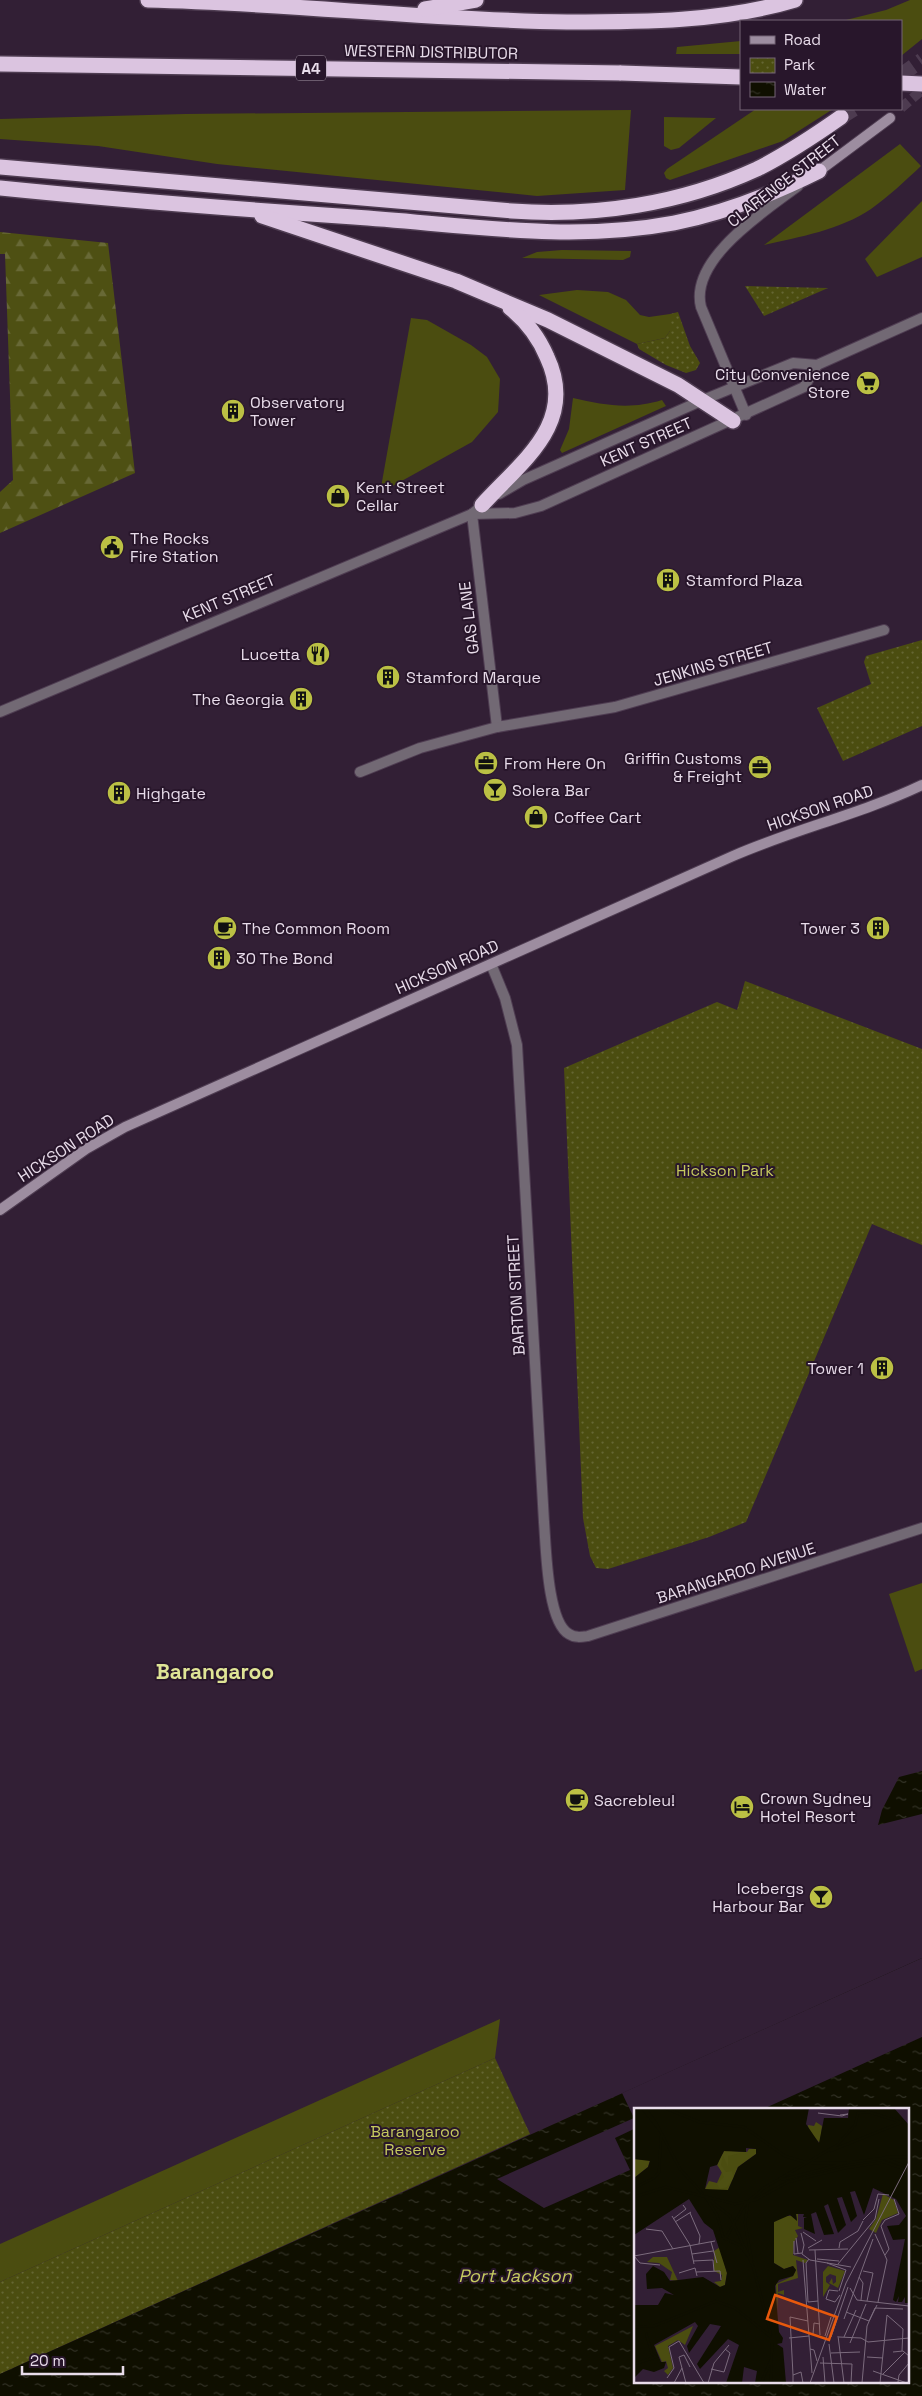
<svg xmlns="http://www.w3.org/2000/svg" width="922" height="2396" viewBox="0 0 922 2396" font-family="'Space Grotesk',sans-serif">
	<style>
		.grass { fill: #4b4d10 }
		.forest { fill: url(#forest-firs) }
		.park { fill: url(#park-dots) }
		.water { fill: url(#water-ripples); fill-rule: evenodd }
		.pier { fill: #321f35 }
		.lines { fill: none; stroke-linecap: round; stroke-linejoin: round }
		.secondary-tunnel { stroke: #4d3b50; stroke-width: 10; stroke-dasharray: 10 5; stroke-linecap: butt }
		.highway-tunnel { stroke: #4d3b50; stroke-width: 15; stroke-dasharray: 15 8; stroke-linecap: butt }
		.street-casing { stroke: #4f3d52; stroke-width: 12 }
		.secondary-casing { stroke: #4f3d52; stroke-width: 12 }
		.highway-casing { stroke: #4f3d52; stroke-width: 18 }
		.street { stroke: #726974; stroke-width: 10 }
		.secondary { stroke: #9d8da0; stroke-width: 10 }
		.highway { stroke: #dbc4e0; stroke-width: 15 }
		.highway-bridge-casing { stroke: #4f3d52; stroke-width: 18; stroke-linecap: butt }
		.highway-bridge { stroke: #dbc4e0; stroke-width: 15 }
		.labels { text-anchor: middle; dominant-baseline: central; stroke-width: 4; stroke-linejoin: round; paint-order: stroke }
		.shield { fill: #28162b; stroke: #aea1b1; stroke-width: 1 }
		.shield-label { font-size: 15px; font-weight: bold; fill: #e8dcea }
		.street-label { font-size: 16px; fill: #e8dcea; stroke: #28162b }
		.poi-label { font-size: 16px; fill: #e8dcea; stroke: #28162b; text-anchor: start }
		.park-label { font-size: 16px; fill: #c5c95e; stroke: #28162b }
		.water-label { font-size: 18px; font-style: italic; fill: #c6cb60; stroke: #28162b }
		.district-label { font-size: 21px; font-weight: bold; fill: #dfe496; stroke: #28162b }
		.inset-river { fill: none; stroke: #0f0f00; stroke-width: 2.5 }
		.inset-road { fill: none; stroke: #7b6b7d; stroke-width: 1 }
		.view { fill: #e8590c; fill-opacity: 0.15; stroke: #e8590c; stroke-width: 2.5 }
		.inset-edge { fill: none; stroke: #e8dcea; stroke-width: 2.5 }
	</style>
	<defs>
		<pattern id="forest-firs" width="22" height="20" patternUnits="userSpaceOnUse" patternTransform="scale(1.25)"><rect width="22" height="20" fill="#4e5013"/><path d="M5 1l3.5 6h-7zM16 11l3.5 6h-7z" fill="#686936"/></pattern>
		<pattern id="park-dots" width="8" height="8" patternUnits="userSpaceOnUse" patternTransform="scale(1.25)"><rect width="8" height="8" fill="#4b4d10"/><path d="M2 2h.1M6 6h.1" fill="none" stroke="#656633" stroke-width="1.8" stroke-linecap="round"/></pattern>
		<pattern id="water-ripples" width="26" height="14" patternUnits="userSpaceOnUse" patternTransform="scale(1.25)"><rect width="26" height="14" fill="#0f0f00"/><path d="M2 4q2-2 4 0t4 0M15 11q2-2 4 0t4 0" fill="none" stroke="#323125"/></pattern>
	</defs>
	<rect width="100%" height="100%" fill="#321f35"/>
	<g class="grass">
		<path d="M910,0H922V39L901,56V21H842L886,10Z"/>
		<path d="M741,41V54H676L677,47Z"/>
		<path d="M756,109H833L783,141L670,180L666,178L664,173L667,169Z"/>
		<path d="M631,110L625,190L537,196L217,164L98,146L0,139V119L185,114Z"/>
		<path d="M664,117L716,118L679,148L671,150L664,146Z"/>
		<path d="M900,144L921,166C905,181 888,197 871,209C840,230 799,237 764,245Z"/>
		<path d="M922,201V257L877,277L865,259Z"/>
		<path d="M562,250L631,251L630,257L623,260L522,258L537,252Z"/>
		<path d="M577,290L608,292L626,300L640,315L649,317L670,314V331L665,338L637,344L539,295Z"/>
		<path d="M411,318L427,320L471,345L487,357L500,379L498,412L472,442L380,493Z"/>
		<path d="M573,398C604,405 630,410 662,400L666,406L562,453L560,450L569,429Z"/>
		<path d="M922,1583V1669L915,1672L889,1594Z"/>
		<path d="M500,2019L495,2058L0,2282V2244Z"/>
	</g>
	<path class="forest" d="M0,232L108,243L135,473L0,533V492L13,480L5,254H0Z"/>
	<g class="park">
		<path d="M745,286L828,288L764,316Z"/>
		<path d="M678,312L690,346L700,363L696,370L686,373L666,365L639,349L637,344L665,338L670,331V314Z"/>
		<path d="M922,640V726L843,761L817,708L871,684L864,662L866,656Z"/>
		<path d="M745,981L922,1049V1245L872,1224L746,1522L709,1537L608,1569L596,1568L590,1556L583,1518L564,1068L717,1002L737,1010Z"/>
		<path d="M495,2058L530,2134L0,2374V2282Z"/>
	</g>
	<g class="water">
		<path d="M922,1771V1814L878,1825L882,1810L899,1777Z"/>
		<path d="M922,1958V2396H0V2374ZM636,2110H908V2382H636Z"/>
	</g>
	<path class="pier" d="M922,1958V2037L761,2110H636V2128L615,2138L630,2170L544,2208L497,2179L634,2118L622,2093Z"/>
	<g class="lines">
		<path class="secondary-tunnel" d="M901,108L922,90"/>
		<g class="highway-tunnel">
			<path d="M901,75L922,60"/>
			<path d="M841,117L854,109"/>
		</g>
		<g class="street-casing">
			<g id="street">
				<path d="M746,415L701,307C689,259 765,211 798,186"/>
				<path d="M499,494L523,480L703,400L793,363L817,365L922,318"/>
				<path d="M472,514L497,727L615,707L884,630"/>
				<path d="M472,514L515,513L541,506L804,387L817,365"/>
				<path d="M0,712L472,514L487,502"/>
				<path d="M360,772L420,748L497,727"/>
				<path d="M491,964L505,998L517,1045L544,1522C546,1546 547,1622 569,1634C575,1638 581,1637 588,1636L922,1528"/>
			</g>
		</g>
		<g class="secondary-casing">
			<g id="secondary">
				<path d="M819,171L890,118"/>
				<path d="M0,1210L86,1149L125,1127L733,856C795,829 861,814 922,785"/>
			</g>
		</g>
		<g class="highway-casing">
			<g id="highway">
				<path d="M148,0C288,3 427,20 567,22C643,22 722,22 795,0"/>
				<path d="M425,9L476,0"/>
				<path d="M0,64L621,73"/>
				<path d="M901,83L922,84"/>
				<path d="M0,167L512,211C595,217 681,204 757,169C787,154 814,136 841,117"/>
				<path d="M0,188C118,200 236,209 354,217C460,224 568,243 674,223C725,213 773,194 819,171"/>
				<path d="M262,216L456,281L548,320L678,385L733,421"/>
				<path d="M482,505C522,461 578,423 547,357C539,338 526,321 510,308"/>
			</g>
		</g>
		<use href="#street" class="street"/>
		<use href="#secondary" class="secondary"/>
		<use href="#highway" class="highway"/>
		<g class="highway-bridge-casing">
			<path id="highway-bridge" d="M621,73L741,77"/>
		</g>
		<use href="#highway-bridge" class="highway-bridge"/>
	</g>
	<defs>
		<g id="supermarket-disc" transform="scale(1.25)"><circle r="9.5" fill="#bbc044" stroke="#28162b"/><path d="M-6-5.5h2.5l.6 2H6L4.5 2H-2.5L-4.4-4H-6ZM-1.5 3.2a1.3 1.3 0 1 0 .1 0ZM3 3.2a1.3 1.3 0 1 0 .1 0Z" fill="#111"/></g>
		<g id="building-disc" transform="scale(1.25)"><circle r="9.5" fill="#bbc044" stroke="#28162b"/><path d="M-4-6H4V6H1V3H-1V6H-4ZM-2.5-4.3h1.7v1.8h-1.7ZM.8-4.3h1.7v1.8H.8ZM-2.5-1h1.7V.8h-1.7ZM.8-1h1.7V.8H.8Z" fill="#111"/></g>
		<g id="shop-disc" transform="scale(1.25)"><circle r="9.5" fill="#bbc044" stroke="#28162b"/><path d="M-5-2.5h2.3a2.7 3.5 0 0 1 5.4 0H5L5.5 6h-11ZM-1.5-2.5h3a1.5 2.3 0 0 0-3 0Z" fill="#111"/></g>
		<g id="civic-disc" transform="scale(1.25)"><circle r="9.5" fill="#bbc044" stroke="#28162b"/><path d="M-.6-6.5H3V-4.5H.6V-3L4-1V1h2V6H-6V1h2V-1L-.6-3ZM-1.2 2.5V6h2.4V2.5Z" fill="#111"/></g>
		<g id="restaurant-disc" transform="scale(1.25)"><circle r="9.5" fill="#bbc044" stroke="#28162b"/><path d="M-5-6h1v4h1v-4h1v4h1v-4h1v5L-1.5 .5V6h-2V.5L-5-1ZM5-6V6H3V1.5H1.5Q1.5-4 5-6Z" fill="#111"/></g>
		<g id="office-disc" transform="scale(1.25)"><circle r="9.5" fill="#bbc044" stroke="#28162b"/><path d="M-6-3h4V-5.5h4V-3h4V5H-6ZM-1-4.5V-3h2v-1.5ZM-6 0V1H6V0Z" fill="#111"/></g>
		<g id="bar-disc" transform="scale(1.25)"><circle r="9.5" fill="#bbc044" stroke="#28162b"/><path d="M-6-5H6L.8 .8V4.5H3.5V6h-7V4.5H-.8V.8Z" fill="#111"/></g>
		<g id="cafe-disc" transform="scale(1.25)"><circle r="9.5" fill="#bbc044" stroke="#28162b"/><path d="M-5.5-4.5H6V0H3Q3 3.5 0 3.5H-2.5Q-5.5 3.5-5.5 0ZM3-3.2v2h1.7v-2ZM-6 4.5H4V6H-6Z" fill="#111"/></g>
		<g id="hotel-disc" transform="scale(1.25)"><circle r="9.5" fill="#bbc044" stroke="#28162b"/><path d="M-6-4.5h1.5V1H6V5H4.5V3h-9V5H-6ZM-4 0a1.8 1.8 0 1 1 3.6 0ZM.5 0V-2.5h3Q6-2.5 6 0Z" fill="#111"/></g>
	</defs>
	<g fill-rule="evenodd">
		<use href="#supermarket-disc" x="868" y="383"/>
		<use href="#building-disc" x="233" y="411"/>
		<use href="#shop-disc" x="338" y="496"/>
		<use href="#civic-disc" x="112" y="547"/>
		<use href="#building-disc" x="668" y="580"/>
		<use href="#restaurant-disc" x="318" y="654"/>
		<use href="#building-disc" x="388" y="677"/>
		<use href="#building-disc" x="301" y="699"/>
		<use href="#office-disc" x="486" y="763"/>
		<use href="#office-disc" x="760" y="767"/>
		<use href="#bar-disc" x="495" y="790"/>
		<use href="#building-disc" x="119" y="793"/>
		<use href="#shop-disc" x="536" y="817"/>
		<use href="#cafe-disc" x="225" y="928"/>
		<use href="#building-disc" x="878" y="928"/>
		<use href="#building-disc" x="219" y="958"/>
		<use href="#building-disc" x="882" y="1368"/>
		<use href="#cafe-disc" x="577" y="1800"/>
		<use href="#hotel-disc" x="742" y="1807"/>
		<use href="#bar-disc" x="821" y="1897"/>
	</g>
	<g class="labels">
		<rect class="shield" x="296" y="55.5" width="30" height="25" rx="4"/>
		<g class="shield-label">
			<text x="311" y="68">A4</text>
		</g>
		<g class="street-label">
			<text transform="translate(431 52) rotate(1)">WESTERN DISTRIBUTOR</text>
			<text transform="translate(784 181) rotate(-38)">CLARENCE STREET</text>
			<text transform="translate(646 442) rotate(-24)">KENT STREET</text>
			<text transform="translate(229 598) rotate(-23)">KENT STREET</text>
			<text transform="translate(469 618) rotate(-97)">GAS LANE</text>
			<text transform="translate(713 664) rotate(-16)">JENKINS STREET</text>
			<text transform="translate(820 808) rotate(-19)">HICKSON ROAD</text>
			<text transform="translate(447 967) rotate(-24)">HICKSON ROAD</text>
			<text transform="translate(66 1148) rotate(-33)">HICKSON ROAD</text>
			<text transform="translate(516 1295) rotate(-93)">BARTON STREET</text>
			<text transform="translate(736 1573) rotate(-18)">BARANGAROO AVENUE</text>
		</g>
		<g class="poi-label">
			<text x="850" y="374" text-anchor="end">City Convenience<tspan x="850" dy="18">Store</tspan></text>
			<text x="250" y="402">Observatory<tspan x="250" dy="18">Tower</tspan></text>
			<text x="356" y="487">Kent Street<tspan x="356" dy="18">Cellar</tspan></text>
			<text x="130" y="538">The Rocks<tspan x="130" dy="18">Fire Station</tspan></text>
			<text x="686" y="580">Stamford Plaza</text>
			<text x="300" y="654" text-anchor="end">Lucetta</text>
			<text x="406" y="677">Stamford Marque</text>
			<text x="284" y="699" text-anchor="end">The Georgia</text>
			<text x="742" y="758" text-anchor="end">Griffin Customs<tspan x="742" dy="18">&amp; Freight</tspan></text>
			<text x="504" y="763">From Here On</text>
			<text x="512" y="790">Solera Bar</text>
			<text x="136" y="793">Highgate</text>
			<text x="554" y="817">Coffee Cart</text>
			<text x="242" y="928">The Common Room</text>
			<text x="860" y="928" text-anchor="end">Tower 3</text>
			<text x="236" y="958">30 The Bond</text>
			<text x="864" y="1368" text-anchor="end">Tower 1</text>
			<text x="760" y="1798">Crown Sydney<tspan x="760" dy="18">Hotel Resort</tspan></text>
			<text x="594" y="1800">Sacrebleu!</text>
			<text x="804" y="1888" text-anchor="end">Icebergs<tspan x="804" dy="18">Harbour Bar</tspan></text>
		</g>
		<g class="park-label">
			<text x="725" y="1170">Hickson Park</text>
			<text x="415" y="2131">Barangaroo<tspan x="415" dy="18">Reserve</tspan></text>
		</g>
		<g class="water-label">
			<text x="515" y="2275">Port Jackson</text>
		</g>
		<g class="district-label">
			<text x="215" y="1671">Barangaroo</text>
		</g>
	</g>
	<g transform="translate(634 2108)">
		<rect width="275" height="275" fill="#321f35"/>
		<path d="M115,41H122V46L104,59L94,82L79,84L71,81L75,73L83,75L88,64L83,57L90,43L113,44Z" fill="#4b4d10"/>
		<path d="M96,43L111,44L94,48V59L89,48L87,57L92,64L98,63L100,70L93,79L86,81L83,76L90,69L84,57L85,51L90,44Z" fill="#4e5013"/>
		<path d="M172,4L174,17L180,18L182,14L188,18L186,35L175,24ZM0,51L16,52L14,59L0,70ZM249,86L260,92L264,105L248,112L242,125L235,121L242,111ZM162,106H164V118L169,120L161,122L164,128L160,134L159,147L174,152L171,155L162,152L164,170L144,176V184L150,182V187L144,185L143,203L142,176L159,168L162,162L159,158L150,161L140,155V114L150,108H159L163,112ZM86,139L93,165L91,177L86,179L80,174L87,173L88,167L80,163V143ZM19,149H33L44,173L36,172L38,164L25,155L13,154ZM194,158L211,163L204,180L195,175L198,170L199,176L202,174V168L196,166L192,169V174L196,177L189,189V164ZM59,218L51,237L44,232L34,238L39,260L34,267L30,263L34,260L32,253L28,254L21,238Z" fill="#4b4d10"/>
		<path d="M0,0H175L172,16L185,35L190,10H214L215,0H260L275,17L274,195H271V189L268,194H264L265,188L262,194L259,192L271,131L259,132L253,118L265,117L272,108L262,91L239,80L230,107L221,83L216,84L223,108L217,114L208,89L203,90L212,117L204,125L194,96L190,98L200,126L190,127L182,104L177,106L181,126L170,121V110L173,109H169L170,106H162L163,113L156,107L140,114V155L150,161L159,158L162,162L159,168L145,172L141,178L145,224L149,230L148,235L143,236L149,240L152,275H121L123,263L110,259L108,275H92L105,237L94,231L66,261L63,256L87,218L76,216L55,245L53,238L64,218L61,214L20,237L27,254H32L30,260L20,264L9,261L0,270V197H24L31,185L40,187L28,180L13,181L12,166L19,158L30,164L36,173L69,169L86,179L91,177L93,165L79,122L70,115L55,91L0,127V70L14,59L16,53L0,51ZM112,40L122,41V46L104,59L94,82L71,81L76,59L83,57L90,43L112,44Z" fill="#0f0f00" fill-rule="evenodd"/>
		<path class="inset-river" d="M8,0L27,24M11,0L22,15L46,61L69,86M31,0L65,14L110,19L151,48L174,55M196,43L266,15M251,49H275M177,55H212M212,55L250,50L271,58M147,72L208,56M0,80L20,70L25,64L27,28M71,88L83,107L89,129M0,89L32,79L101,96L121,92L154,74L211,60L250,54L270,61M72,89L96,108L119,158M114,94L111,115L118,154M89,130L93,128L111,96L130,80L203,37L221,17L224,5L235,4L270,15M90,130L105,137L114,148M119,158L137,227M263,185L264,179L275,171M265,186L275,172M0,219L20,218L82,193L101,200L137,229M0,256L22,249L18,246L12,225M127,275L137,252M137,275L138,235"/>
		<path class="inset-road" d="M184,5L208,8L214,6L206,7M56,105L66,128L65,136M38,108L56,137L60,156M39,111L52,101L49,97M229,112L240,101L244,86L255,87M41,114L57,104M12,121L28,123L39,141M169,124L182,133M167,125L170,137L168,146L176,152L217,159M241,126L253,152L244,194M162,130L164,145M160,133V146L168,145M77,134L83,155M174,140L188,132M205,140L206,134L224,123L229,113M175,142L214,141M181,142L186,227M58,146L79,143M251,147L255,141L247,118L251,112L265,106L260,91M0,148L81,133M0,148L6,155L26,157M175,151L172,155L174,194L184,193M183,151L205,153M169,152L178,265M59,153L79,152L80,163M193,155L212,162L205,183M204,156L241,111L245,91M229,163L239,165L233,193M62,164L86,163L87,172M45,165L61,160L63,168M225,169L229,175L227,192M216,180L223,192L275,198M204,183L195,182L192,191L201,194L206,187M212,204L235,213L243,197M253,207L269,221L268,243M210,211L239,131M179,226L180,215L186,216M191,228L197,209M204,228L210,275M197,229L214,179M205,229L227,230L234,234L275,230M210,229L222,202M155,230L175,228M216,235L232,196M195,236L200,275M176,241L180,242L183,253M259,244L269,243L275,248M197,245L226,244M189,249L191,275M233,249L249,250M186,255L218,256L217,275M77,261L90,264L91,261M91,261L96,245L91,241M239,263L273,275M249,266L271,244M159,267L156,209L174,213M33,270L40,260L35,239L45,233L70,275M264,274L265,267L275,255M40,275L48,260M52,275L45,249L50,247L56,259M74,275L80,255L95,237M159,275V267L167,264L169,275M176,275L212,175L275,54M228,275L233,218L241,200L269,201M246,275L253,207"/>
		<path class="view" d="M141,187L203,209L195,232L133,211Z"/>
		<rect width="275" height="275" class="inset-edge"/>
	</g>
	<rect x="740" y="20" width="162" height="90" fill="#28162b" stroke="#756577"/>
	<rect x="750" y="36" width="25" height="8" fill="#9d8da0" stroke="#756577"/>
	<text x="784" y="45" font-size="15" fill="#e8dcea">Road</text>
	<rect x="750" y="58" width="25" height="15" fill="url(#park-dots)" stroke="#756577"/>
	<text x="784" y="70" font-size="15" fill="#e8dcea">Park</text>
	<rect x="750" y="82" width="25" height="15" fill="url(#water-ripples)" stroke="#756577"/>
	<text x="784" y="95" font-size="15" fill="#e8dcea">Water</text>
	<path d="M22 2366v8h101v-8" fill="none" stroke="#e8dcea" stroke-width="2.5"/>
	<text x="30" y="2366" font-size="15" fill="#e8dcea" stroke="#28162b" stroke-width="4" paint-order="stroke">20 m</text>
</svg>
